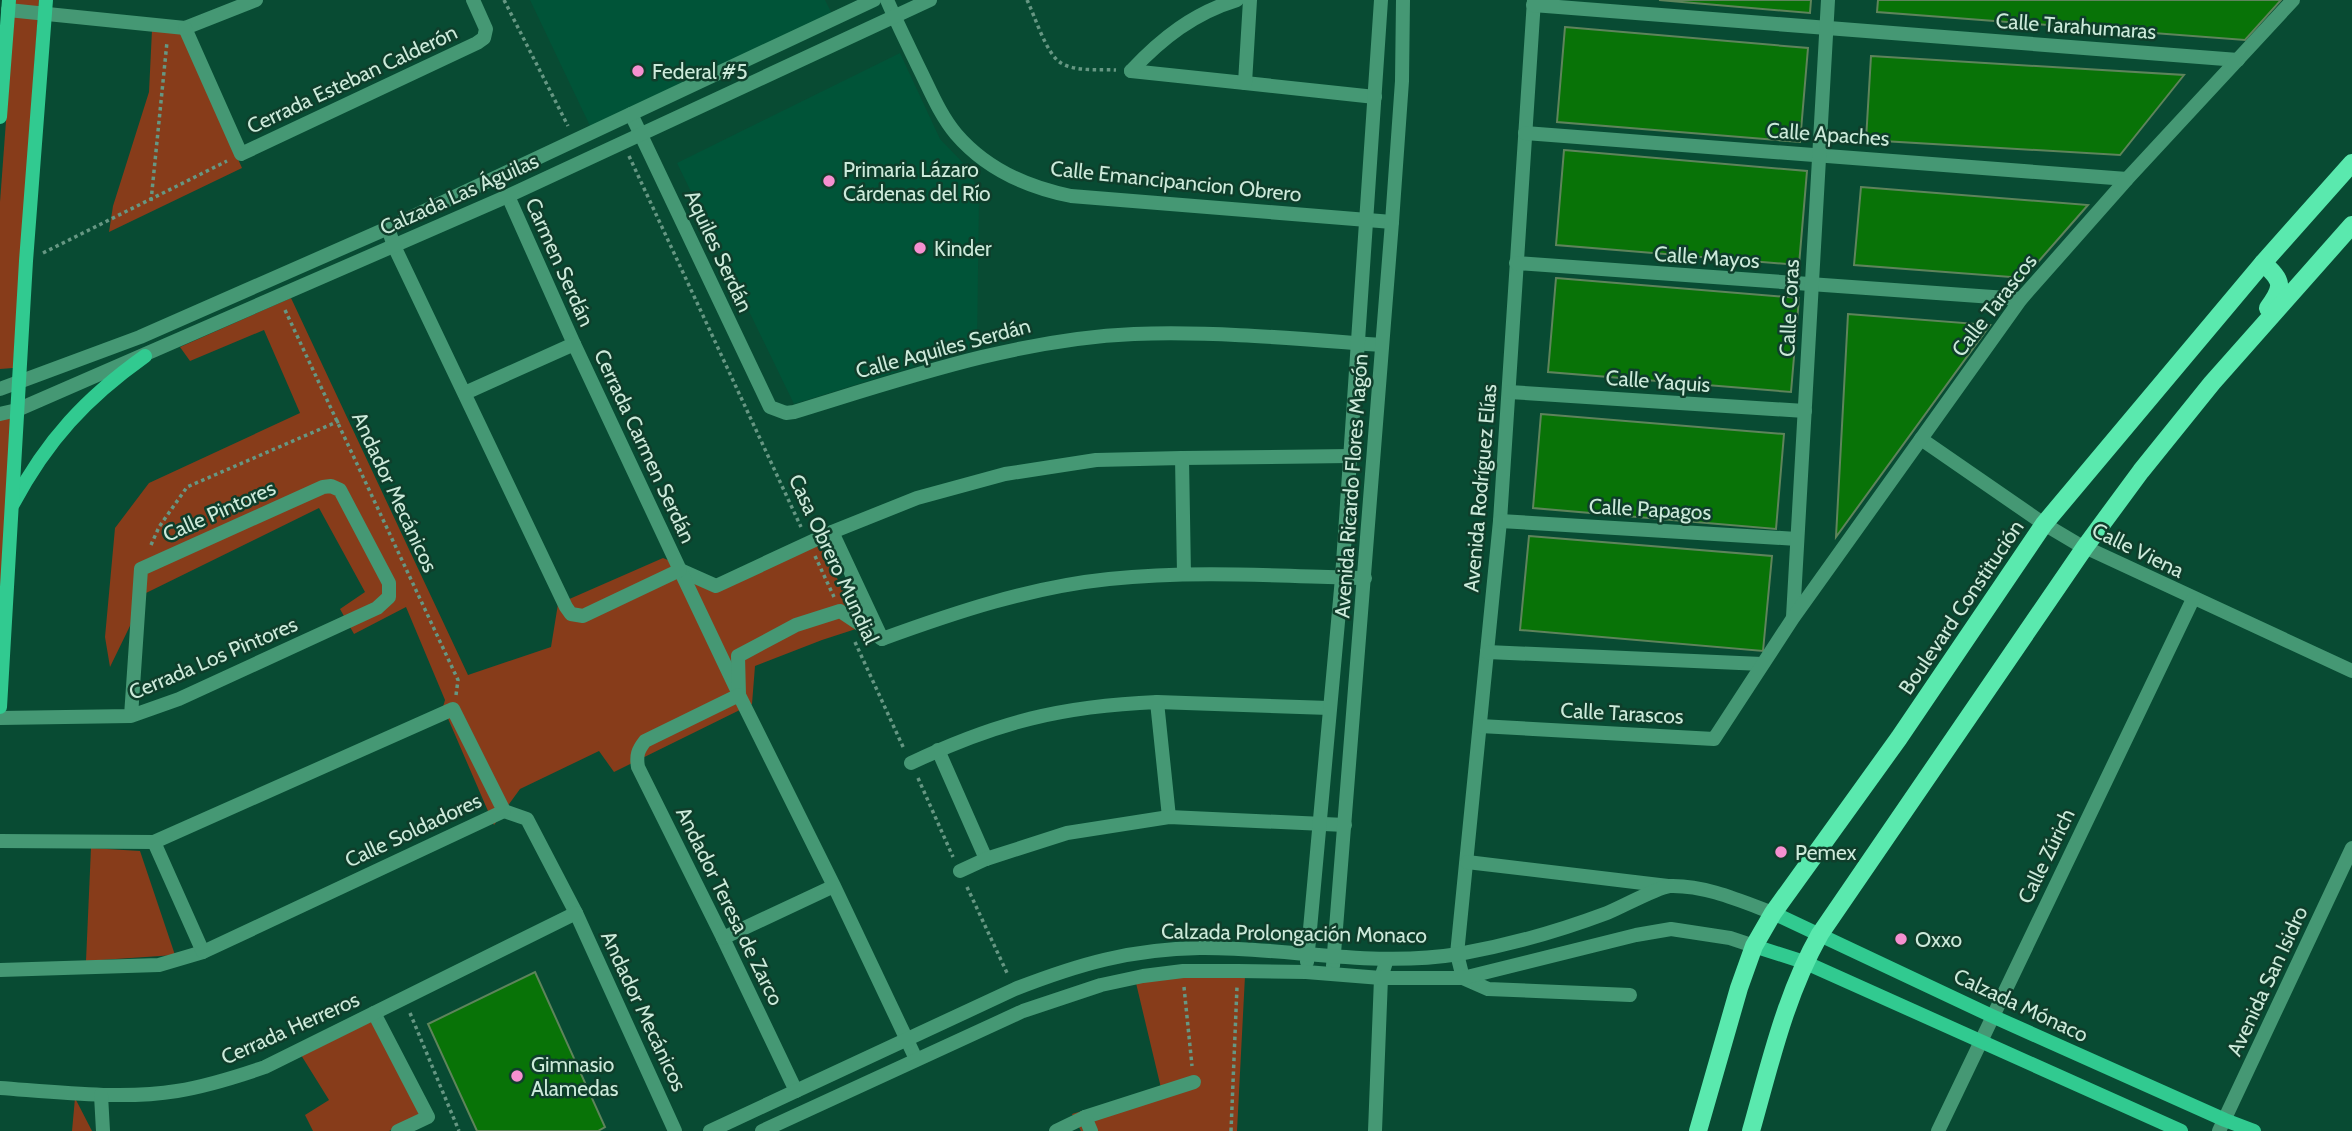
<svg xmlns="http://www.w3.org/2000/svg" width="2352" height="1131" viewBox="0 0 2352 1131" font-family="Cabin,sans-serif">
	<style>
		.built { fill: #005438 }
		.green { fill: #873c1a }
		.building { fill: #087307; stroke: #5e845b; stroke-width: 2 }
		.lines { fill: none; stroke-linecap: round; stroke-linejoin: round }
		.path { stroke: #669783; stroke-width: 3.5; stroke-dasharray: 3.5 3.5; stroke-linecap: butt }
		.pedestrian { stroke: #459874; stroke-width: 14 }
		.minor { stroke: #459874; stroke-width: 14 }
		.tertiary { stroke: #459874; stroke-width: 14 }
		.secondary { stroke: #31ca90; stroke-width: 14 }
		.primary { stroke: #5ae9ae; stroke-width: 18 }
		.poi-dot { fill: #f690d0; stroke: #0f3e2b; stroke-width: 2.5 }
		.labels { text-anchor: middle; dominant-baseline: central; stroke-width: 5; stroke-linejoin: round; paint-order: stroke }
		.street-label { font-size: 21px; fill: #cceada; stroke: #0f3e2b }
		.poi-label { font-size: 21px; fill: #cceada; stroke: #0f3e2b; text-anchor: start }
	</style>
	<rect width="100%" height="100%" fill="#084b33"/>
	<g class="built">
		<path d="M530,0H825L832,14L591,128Z"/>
		<path d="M900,53L940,139L968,168L979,193L977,347L794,404L677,163Z"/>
	</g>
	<g class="green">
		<path d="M15,0H39L13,368L0,369V202Z"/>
		<path d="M152,30L181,32L242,168L109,232L113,206L149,92Z"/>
		<path d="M291,298L468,675L551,647L558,604L663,558L719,581L815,535L862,627L822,640L755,666L752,704L614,772L599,751L520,789L494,825L443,707L445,700L406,607L354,634L340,609L365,592L319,508L146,593L110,667L105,637L115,528L149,483L300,413L264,330L190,361L180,347Z"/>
		<path d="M11,418L0,610V420Z"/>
		<path d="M91,848L140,851L175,955L86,961Z"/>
		<path d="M1177,976H1245L1237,1131H1081L1072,1114L1161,1088L1136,983Z"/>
		<path d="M371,1019L424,1114L389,1131H313L305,1115L329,1100L301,1055Z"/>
		<path d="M75,1098L92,1131H72Z"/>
	</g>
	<g class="building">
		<path d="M1659,0H1811L1810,13Z"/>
		<path d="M1878,0H2281L2245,40L1877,12Z"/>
		<path d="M1565,27L1808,48L1800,142L1557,122Z"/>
		<path d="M1871,56L2184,75L2120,155L1866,140Z"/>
		<path d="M1564,150L1807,171L1799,265L1556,245Z"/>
		<path d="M1861,187L2088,205L2024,278L1854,265Z"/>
		<path d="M1556,278L1799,298L1791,392L1548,372Z"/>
		<path d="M1848,314L1990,325L1836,537Z"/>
		<path d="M1541,414L1784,434L1776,529L1533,508Z"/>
		<path d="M1529,536L1772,556L1763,651L1520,630Z"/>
		<path d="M535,972L605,1127L598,1131H477L428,1024Z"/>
	</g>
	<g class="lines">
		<g class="path">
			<path d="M504,0L568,126"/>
			<path d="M1027,0C1035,16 1046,54 1061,63C1076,72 1099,69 1116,70"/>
			<path d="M629,156L801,527"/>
			<path d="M151,201L167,42"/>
			<path d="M43,253L227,161"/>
			<path d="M285,310L458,680L456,695"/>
			<path d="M151,545L159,527L187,487L339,421"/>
			<path d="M815,556L834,597"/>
			<path d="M855,642L904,749"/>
			<path d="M918,778L953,857"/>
			<path d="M967,887L1008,975"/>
			<path d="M1184,987L1192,1066"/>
			<path d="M410,1013L459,1131"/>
			<path d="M1231,1131L1237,987"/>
		</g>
		<g class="pedestrian">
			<path d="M1245,83L1375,97"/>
			<path d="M508,196L574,344"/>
			<path d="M1182,458L1350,456"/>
			<path d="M680,570L716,586L832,532"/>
			<path d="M680,570L737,690"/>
			<path d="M739,695L738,656L796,625L840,611L882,639"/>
			<path d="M1157,702L1329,708"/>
			<path d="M504,811L527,819L576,913"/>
			<path d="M723,938L796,1091"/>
			<path d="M0,970L159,965L203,952"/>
			<path d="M1085,1117L1194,1082"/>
		</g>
		<g class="minor">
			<path d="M887,0C897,23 908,45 919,68C930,90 940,115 956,134C986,169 1026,187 1071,196L1392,222"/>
			<path d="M1534,0L1500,521L1457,954L1463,978L1488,989L1630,995"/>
			<path d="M1533,5L2238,60"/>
			<path d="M8,10L185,28L256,0"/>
			<path d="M185,28L241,154L477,43L484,38L486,29L473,0"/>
			<path d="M1131,71L1245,83L1250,0"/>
			<path d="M1131,71C1162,38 1194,13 1237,0"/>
			<path d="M631,114L770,407L786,413L794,412C905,378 1017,339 1134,334C1217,331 1300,339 1382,345"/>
			<path d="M1525,133L2127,179"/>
			<path d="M388,228L394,246L566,607L571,614L583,616L680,570L574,344L465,393"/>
			<path d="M1516,263L2021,299"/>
			<path d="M1509,392L1805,411"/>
			<path d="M1921,439L2044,524L2076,543L2352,671"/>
			<path d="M1500,521L1797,539"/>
			<path d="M1184,574L1182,458L1096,460L1005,474L917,498L832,532L882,639C956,612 1031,587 1109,579C1194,570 1280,576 1365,578"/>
			<path d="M1793,617L1828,0"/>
			<path d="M1487,652L1762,664"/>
			<path d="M0,718L131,716L179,699L377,608L389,597V583L340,490L331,486L323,487L141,569L131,716"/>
			<path d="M1480,726L1714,739L1793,618L2021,299L2127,179L2293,0"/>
			<path d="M938,750L986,859"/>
			<path d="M911,763C997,722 1062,706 1157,702L1169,817"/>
			<path d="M0,841L154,842L453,709L504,811L203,952L154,842"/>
			<path d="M1467,862L1668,886"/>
			<path d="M960,871L986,859L1067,833L1169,817L1345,825"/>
			<path d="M834,886L723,938L638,767C636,755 638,750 645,741L739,695L834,886L916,1059"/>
			<path d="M374,1013L428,1117L398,1131"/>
			<path d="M0,1088C55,1092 123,1100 177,1091C208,1086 236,1077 265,1067L576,913L675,1131"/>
			<path d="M101,1095L103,1131"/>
			<path d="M1056,1131L1085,1117L1091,1131"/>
			<path d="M1375,1131L1381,978L1387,959"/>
			<path d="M1938,1131L2193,599"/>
			<path d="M2219,1131L2352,848"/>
		</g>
		<g class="tertiary">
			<path d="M0,389L140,337L388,228L874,0"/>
			<path d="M0,414L17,410L508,196L930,0"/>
			<path d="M1307,962L1342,578L1381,0"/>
			<path d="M1333,966L1392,222L1402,81L1403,0"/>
			<path d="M710,1131L1015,989C1079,964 1131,949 1200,948C1287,947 1371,968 1459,954C1510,945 1559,931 1607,913C1622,907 1658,887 1670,886C1705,885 1741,901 1773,913"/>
			<path d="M762,1131L1023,1011L1101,985L1143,976L1183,971H1238L1306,972L1381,978H1463L1636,935L1671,929L1730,938L1754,946"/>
		</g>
		<g class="secondary">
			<path d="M0,117L9,0"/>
			<path d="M13,504C47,440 86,398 145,356"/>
			<path d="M0,707L26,261L46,0"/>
			<path d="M1773,913L1992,1016L2225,1120L2254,1131"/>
			<path d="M1754,946L1804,962L2181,1131"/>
		</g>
		<g class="primary">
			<path d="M2263,263C2283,281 2284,286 2268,308"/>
			<path d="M1698,1131L1739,988L1754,946L1773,913L1899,738L2044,524L2263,263L2352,163"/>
			<path d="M1751,1131C1770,1064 1785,996 1820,934L2085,547L2141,471L2212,383L2352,225"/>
		</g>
	</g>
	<g class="poi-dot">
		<circle cx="638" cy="71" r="7"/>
		<circle cx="829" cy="181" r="7"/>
		<circle cx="920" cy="248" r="7"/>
		<circle cx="1781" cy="852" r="7"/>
		<circle cx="1901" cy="939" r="7"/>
		<circle cx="517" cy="1076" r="7"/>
	</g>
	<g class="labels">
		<g class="street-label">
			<text transform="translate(2076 26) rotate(4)">Calle Tarahumaras</text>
			<text transform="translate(352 79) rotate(-25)">Cerrada Esteban Calderón</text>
			<text transform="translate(1828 134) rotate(4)">Calle Apaches</text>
			<text transform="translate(1176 181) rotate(6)">Calle Emancipancion Obrero</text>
			<text transform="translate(459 194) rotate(-24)">Calzada Las Águilas</text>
			<text transform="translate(719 251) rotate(65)">Aquiles Serdán</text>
			<text transform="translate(1707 257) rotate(4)">Calle Mayos</text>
			<text transform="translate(560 262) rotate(66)">Carmen Serdán</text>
			<text transform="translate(1994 305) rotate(-52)">Calle Tarascos</text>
			<text transform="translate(1789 308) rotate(-87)">Calle Coras</text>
			<text transform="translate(943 348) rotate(-15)">Calle Aquiles Serdán</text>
			<text transform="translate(1658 381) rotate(4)">Calle Yaquis</text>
			<text transform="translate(645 446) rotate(65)">Cerrada Carmen Serdán</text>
			<text transform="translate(1351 486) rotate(-86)">Avenida Ricardo Flores Magón</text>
			<text transform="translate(1480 488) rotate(-85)">Avenida Rodríguez Elías</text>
			<text transform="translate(395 492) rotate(65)">Andador Mecánicos</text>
			<text transform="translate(1650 509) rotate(3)">Calle Papagos</text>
			<text transform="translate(219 511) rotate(-24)">Calle Pintores</text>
			<text transform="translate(2138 550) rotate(26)">Calle Viena</text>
			<text transform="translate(834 559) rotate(65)">Casa Obrero Mundial</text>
			<text transform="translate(1961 607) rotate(-56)">Boulevard Constitución</text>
			<text transform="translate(213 658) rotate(-23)">Cerrada Los Pintores</text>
			<text transform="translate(1622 713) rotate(3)">Calle Tarascos</text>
			<text transform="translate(413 830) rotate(-25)">Calle Soldadores</text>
			<text transform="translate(2046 856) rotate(-64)">Calle Zúrich</text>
			<text transform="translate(730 906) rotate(64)">Andador Teresa de Zarco</text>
			<text transform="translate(1294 933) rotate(1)">Calzada Prolongación Monaco</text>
			<text transform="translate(2267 981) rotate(-65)">Avenida San Isidro</text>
			<text transform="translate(2021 1005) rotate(25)">Calzada Mónaco</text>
			<text transform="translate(644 1011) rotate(65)">Andador Mecánicos</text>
			<text transform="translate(290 1028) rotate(-24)">Cerrada Herreros</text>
		</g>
		<g class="poi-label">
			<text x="652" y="71">Federal #5</text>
			<text x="843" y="169">Primaria Lázaro<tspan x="843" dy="24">Cárdenas del Río</tspan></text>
			<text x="934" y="248">Kinder</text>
			<text x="1795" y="852">Pemex</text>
			<text x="1915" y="939">Oxxo</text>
			<text x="531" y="1064">Gimnasio<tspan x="531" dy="24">Alamedas</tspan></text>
		</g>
	</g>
</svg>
